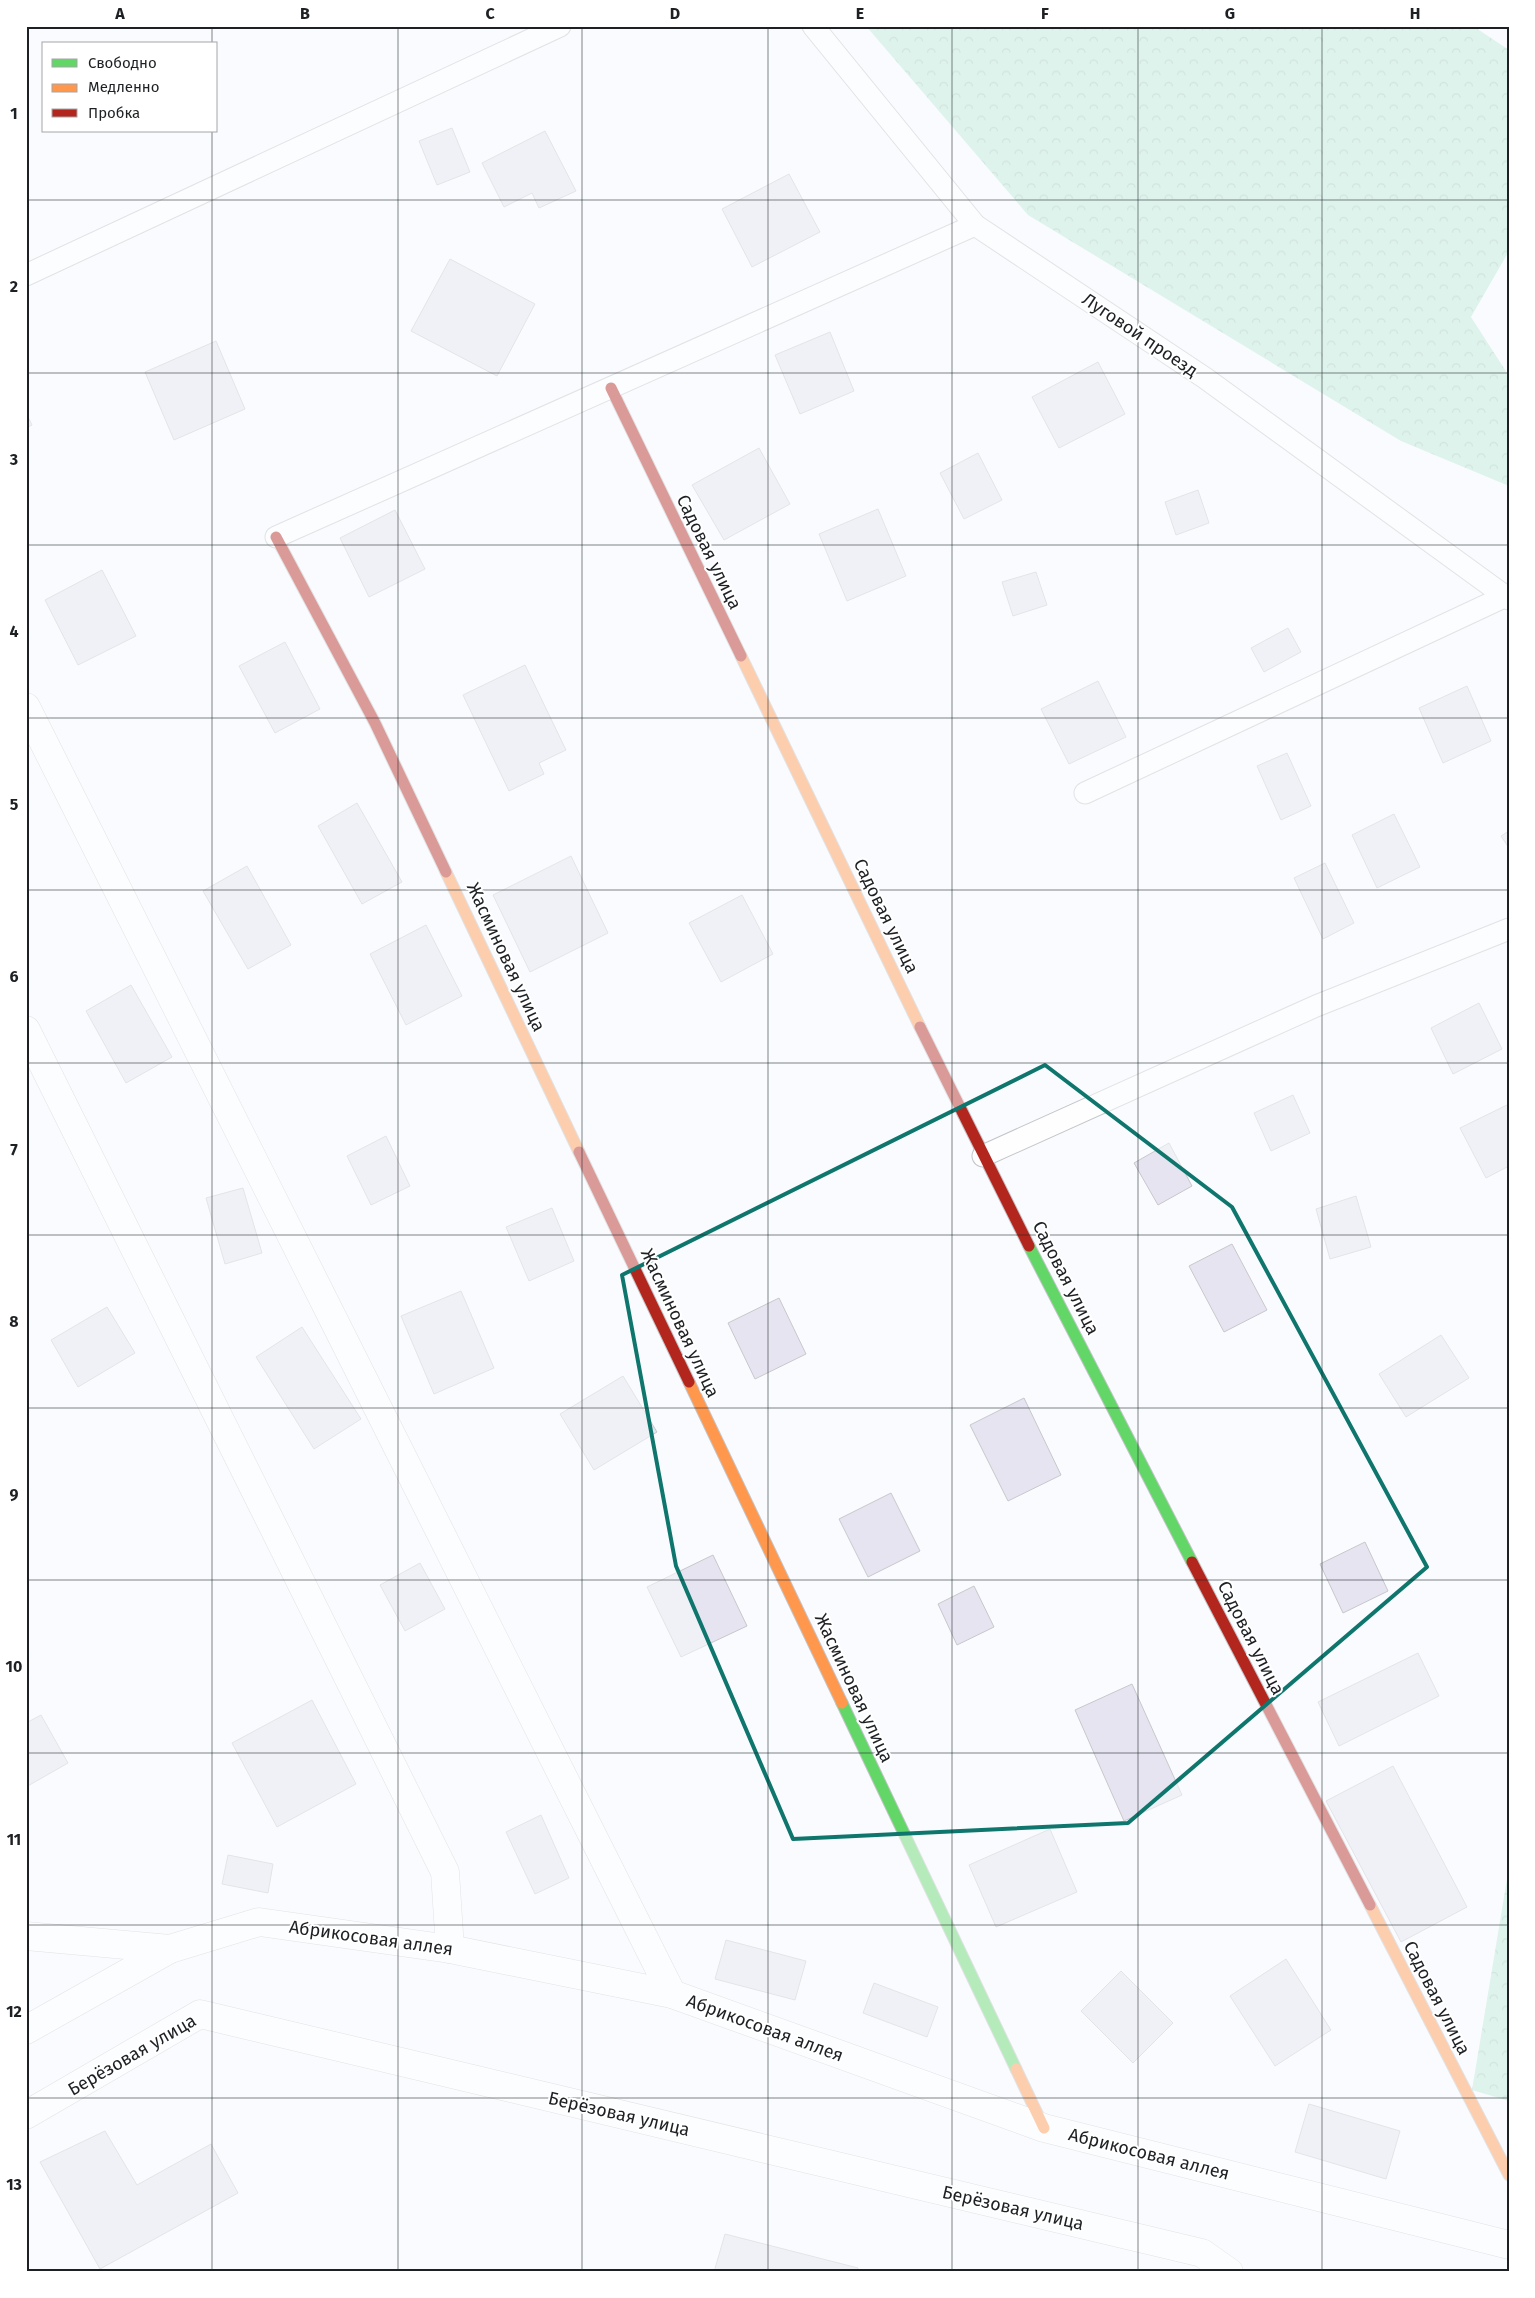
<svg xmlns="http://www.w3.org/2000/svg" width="1535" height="2298" viewBox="0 0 1535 2298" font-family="'Fira Sans',sans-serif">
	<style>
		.forest { fill: url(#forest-crowns) }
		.building { fill: #e5e4f0; stroke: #c8c8cb }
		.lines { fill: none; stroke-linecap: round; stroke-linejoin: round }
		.lane-casing { stroke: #c3c5c8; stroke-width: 23 }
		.street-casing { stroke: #c3c5c8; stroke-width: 29 }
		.fast-casing { stroke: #c3c5c8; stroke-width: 13 }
		.slow-casing { stroke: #c3c5c8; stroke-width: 13 }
		.jam-casing { stroke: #c3c5c8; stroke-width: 13 }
		.lane { stroke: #fefeff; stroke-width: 21 }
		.street { stroke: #fefeff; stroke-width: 28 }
		.fast { stroke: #63d668; stroke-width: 11 }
		.slow { stroke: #ff974d; stroke-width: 11 }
		.jam { stroke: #b3261e; stroke-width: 11 }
		.marked { fill: none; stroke: #0f766e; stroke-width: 4; stroke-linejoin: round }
		.grid { fill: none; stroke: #1e2124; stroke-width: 1; stroke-opacity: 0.55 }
		.labels { text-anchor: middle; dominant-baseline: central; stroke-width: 4; stroke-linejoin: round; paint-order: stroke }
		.street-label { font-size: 18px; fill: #1e2124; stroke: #fff }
		.neatline { fill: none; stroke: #1e2124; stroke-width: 2 }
		.grid-label { font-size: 16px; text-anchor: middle; font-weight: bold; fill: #1e2124 }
	</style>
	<defs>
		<pattern id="forest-crowns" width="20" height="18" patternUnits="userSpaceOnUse" patternTransform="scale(1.25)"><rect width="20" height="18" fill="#bce9d7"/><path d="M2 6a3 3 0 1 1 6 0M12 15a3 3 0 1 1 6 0" fill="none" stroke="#a1c8b8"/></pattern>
	</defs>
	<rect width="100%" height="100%" fill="#f9fbfe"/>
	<g class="forest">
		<path d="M866,26H1473L1509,50V251L1471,317L1509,376V486L1401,441L1028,215Z"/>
		<path d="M1509,1867V2101L1472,2090Z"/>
	</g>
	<g class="building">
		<path d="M452,128L470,172L437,185L419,141Z"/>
		<path d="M545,131L576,191L539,208L532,193L504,207L482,163Z"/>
		<path d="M789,174L820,232L752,267L722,209Z"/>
		<path d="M450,259L535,304L497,376L411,331Z"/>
		<path d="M830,332L854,391L800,414L775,355Z"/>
		<path d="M216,341L245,409L174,440L145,372Z"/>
		<path d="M1098,362L1125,414L1059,448L1032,397Z"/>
		<path d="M26,413L32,425L26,428Z"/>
		<path d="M759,448L790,504L724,540L692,485Z"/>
		<path d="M978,453L1002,500L964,519L940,473Z"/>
		<path d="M1198,490L1209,523L1176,535L1165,502Z"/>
		<path d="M878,509L906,576L847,601L819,534Z"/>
		<path d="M395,510L425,569L369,597L340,538Z"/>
		<path d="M102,570L136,636L78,665L45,600Z"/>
		<path d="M1036,572L1047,605L1013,616L1002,582Z"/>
		<path d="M1288,628L1301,652L1264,672L1251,648Z"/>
		<path d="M285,642L320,709L275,733L239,666Z"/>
		<path d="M525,665L566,750L539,763L544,774L509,791L463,695Z"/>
		<path d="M1098,681L1126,737L1069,764L1041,709Z"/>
		<path d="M1467,686L1491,741L1443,763L1419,708Z"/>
		<path d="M1287,753L1311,806L1281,820L1257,766Z"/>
		<path d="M357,803L402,882L362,904L318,826Z"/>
		<path d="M1394,814L1420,867L1377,888L1352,835Z"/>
		<path d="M1509,831V848L1501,836Z"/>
		<path d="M571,856L608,933L530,972L493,895Z"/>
		<path d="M1325,863L1354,923L1323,939L1294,878Z"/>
		<path d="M247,866L291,945L248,969L203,891Z"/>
		<path d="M742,895L773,954L721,982L689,923Z"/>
		<path d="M426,925L462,996L406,1025L370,954Z"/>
		<path d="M131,985L172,1057L126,1083L86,1011Z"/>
		<path d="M1479,1003L1502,1049L1453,1074L1431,1028Z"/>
		<path d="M1293,1095L1310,1133L1271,1151L1254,1113Z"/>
		<path d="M1509,1104V1166L1486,1178L1460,1128Z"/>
		<path d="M386,1136L410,1186L371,1205L347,1156Z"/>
		<path d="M1169,1143L1192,1186L1158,1205L1134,1163Z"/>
		<path d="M243,1188L262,1253L225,1264L206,1198Z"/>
		<path d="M1356,1196L1371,1247L1330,1259L1316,1209Z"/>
		<path d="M552,1208L574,1261L529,1281L506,1227Z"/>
		<path d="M1232,1244L1267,1310L1224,1332L1189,1266Z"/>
		<path d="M461,1291L494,1368L434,1394L401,1316Z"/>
		<path d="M779,1298L806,1354L755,1379L728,1323Z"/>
		<path d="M107,1307L135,1353L78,1387L51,1340Z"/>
		<path d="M302,1327L361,1419L314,1449L256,1357Z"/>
		<path d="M1441,1335L1469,1378L1406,1417L1379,1374Z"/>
		<path d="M623,1376L657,1432L594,1470L560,1414Z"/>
		<path d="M1024,1398L1061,1475L1008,1501L970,1425Z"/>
		<path d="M891,1493L920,1551L868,1577L839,1519Z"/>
		<path d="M1365,1542L1388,1591L1343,1613L1320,1564Z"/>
		<path d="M713,1555L747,1626L681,1657L647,1587Z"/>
		<path d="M420,1563L445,1609L405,1631L380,1585Z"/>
		<path d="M974,1586L994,1627L957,1645L938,1604Z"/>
		<path d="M1418,1653L1439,1696L1339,1746L1318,1702Z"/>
		<path d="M1132,1684L1182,1795L1124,1821L1075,1710Z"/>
		<path d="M312,1700L356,1784L277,1827L232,1743Z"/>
		<path d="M41,1715L68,1763L26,1787V1723Z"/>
		<path d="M1393,1766L1467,1907L1401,1942L1326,1801Z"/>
		<path d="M541,1815L569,1878L535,1894L506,1832Z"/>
		<path d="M1050,1829L1077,1892L996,1927L969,1865Z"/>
		<path d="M228,1855L273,1864L268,1893L222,1884Z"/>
		<path d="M726,1940L806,1961L795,2000L715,1979Z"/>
		<path d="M1286,1959L1331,2030L1275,2066L1230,1996Z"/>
		<path d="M1121,1971L1173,2023L1133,2063L1081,2011Z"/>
		<path d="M874,1983L938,2007L927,2037L863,2013Z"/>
		<path d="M1309,2104L1400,2131L1386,2179L1295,2152Z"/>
		<path d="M105,2131L137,2185L211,2144L238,2193L100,2269L40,2162Z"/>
		<path d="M725,2234L858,2268L857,2272H714Z"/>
	</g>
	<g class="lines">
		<g class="lane-casing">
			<g id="lane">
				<path d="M813,26L975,225L1205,378L1509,599"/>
				<path d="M26,275L560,26"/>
				<path d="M276,537L975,225"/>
				<path d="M1085,793L1506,596"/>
				<path d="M983,1156L1316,1006L1509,929"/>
			</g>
		</g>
		<g class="street-casing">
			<g id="street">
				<path d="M26,707L672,1994"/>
				<path d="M26,1030L445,1872L450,1949"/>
				<path d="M26,1936L170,1949"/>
				<path d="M26,2030L170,1949L259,1922L450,1949L672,1994L1044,2128L1509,2245"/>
				<path d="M26,2115L200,2014L1202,2253L1229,2272"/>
			</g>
		</g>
		<g class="fast-casing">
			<g id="fast">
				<path d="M1029,1246L1192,1562"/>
				<path d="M842,1703L1016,2069"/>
			</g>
		</g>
		<g class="slow-casing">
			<g id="slow">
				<path d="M741,656L920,1027"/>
				<path d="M446,872L579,1152"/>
				<path d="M689,1382L842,1703"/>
				<path d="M1370,1905L1509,2175"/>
				<path d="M1016,2069L1044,2128"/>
			</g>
		</g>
		<g class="jam-casing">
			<g id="jam">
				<path d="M611,388L741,656"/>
				<path d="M276,537L375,723L446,872"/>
				<path d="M920,1027L1029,1246"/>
				<path d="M579,1152L689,1382"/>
				<path d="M1192,1562L1370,1905"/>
			</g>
		</g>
		<use href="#lane" class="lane"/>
		<use href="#street" class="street"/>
		<use href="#fast" class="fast"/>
		<use href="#slow" class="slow"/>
		<use href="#jam" class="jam"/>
	</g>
	<path d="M0 0H1535V2298H0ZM1045,1065L1232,1207L1427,1567L1128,1823L793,1839L676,1566L622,1275Z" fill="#f9fbfe" fill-opacity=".55" fill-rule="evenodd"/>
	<path class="marked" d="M1045,1065L1232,1207L1427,1567L1128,1823L793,1839L676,1566L622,1275Z"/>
	<path class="grid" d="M212,26V44M398,26V2272M582,26V2272M768,26V2272M952,26V2272M1138,26V2272M1322,26V2272M212,131V2272M26,200H1509M26,373H1509M26,545H1509M26,718H1509M26,890H1509M26,1063H1509M26,1235H1509M26,1408H1509M26,1580H1509M26,1753H1509M26,1925H1509M26,2098H1509"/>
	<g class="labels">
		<g class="street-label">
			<text transform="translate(1140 335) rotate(34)">Луговой проезд</text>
			<text transform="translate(709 552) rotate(64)">Садовая улица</text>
			<text transform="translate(886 916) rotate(64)">Садовая улица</text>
			<text transform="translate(506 957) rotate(65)">Жасминовая улица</text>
			<text transform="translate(1066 1278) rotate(63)">Садовая улица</text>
			<text transform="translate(680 1323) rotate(65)">Жасминовая улица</text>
			<text transform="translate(1251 1638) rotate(63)">Садовая улица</text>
			<text transform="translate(854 1688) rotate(65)">Жасминовая улица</text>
			<text transform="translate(371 1938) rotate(8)">Абрикосовая аллея</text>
			<text transform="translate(1437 1998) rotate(63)">Садовая улица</text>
			<text transform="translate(765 2028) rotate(20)">Абрикосовая аллея</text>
			<text transform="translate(132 2055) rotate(-30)">Берёзовая улица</text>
			<text transform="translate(619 2114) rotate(13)">Берёзовая улица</text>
			<text transform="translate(1149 2154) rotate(14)">Абрикосовая аллея</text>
			<text transform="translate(1013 2208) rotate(13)">Берёзовая улица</text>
		</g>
	</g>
	<rect width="1535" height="2298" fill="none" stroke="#ffffff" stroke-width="55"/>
	<rect x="42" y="42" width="175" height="90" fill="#ffffff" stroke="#a5a6a7"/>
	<rect x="52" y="59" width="25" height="8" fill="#63d668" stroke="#a5a6a7"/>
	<text x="88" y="68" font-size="15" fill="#1e2124">Свободно</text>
	<rect x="52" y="84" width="25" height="8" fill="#ff974d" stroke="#a5a6a7"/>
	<text x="88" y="92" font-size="15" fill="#1e2124">Медленно</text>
	<rect x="52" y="109" width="25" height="8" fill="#b3261e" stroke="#a5a6a7"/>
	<text x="88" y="118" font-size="15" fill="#1e2124">Пробка</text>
	<rect x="28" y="28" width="1480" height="2242" class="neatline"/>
	<g class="grid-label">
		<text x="120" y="19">A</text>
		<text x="305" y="19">B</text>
		<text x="490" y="19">C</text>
		<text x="675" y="19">D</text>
		<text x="860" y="19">E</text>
		<text x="1045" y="19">F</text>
		<text x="1230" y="19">G</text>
		<text x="1415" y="19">H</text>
		<text x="14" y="119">1</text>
		<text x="14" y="292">2</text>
		<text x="14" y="465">3</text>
		<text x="14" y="637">4</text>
		<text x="14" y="810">5</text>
		<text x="14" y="982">6</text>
		<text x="14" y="1155">7</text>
		<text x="14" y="1327">8</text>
		<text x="14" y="1500">9</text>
		<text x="14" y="1672">10</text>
		<text x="14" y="1845">11</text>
		<text x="14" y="2017">12</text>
		<text x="14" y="2190">13</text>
	</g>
</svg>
